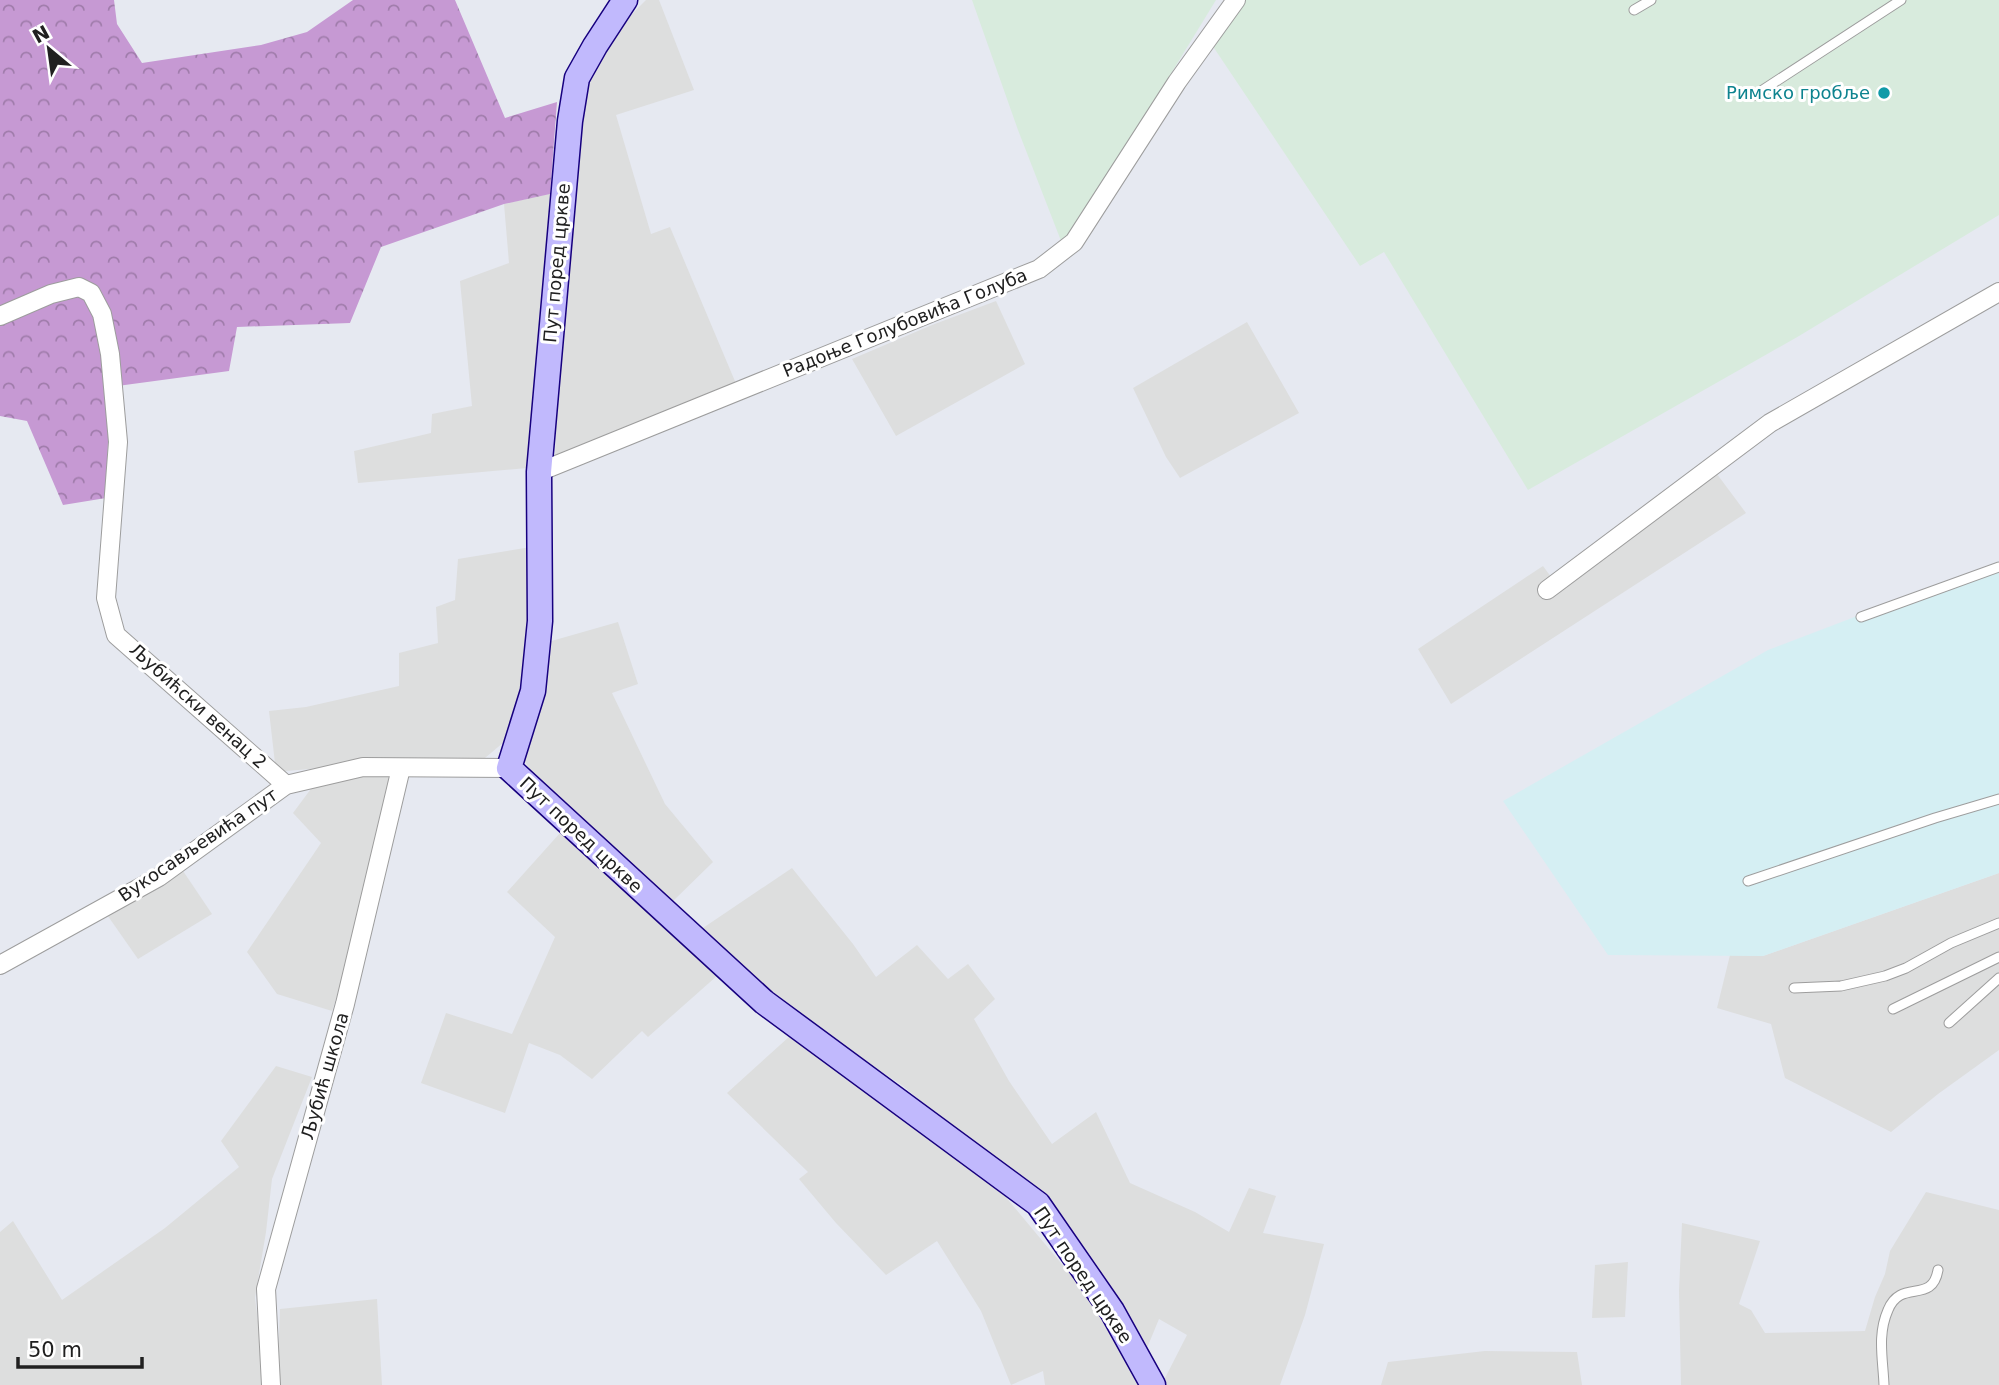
<svg xmlns="http://www.w3.org/2000/svg" width="1999" height="1385" viewBox="0 0 1999 1385" font-family="'DejaVu Sans',sans-serif">
  <style>
    .residential { fill: #dddede }
    .commercial { fill: #d5eff3 }
    .industrial { fill: #d8ebdd }
    .forest { fill: url(#forest-crowns) }
    .lines { fill: none; stroke-linecap: round; stroke-linejoin: round }
    .lane-casing { stroke: #9d9d9d; stroke-width: 11 }
    .street-casing { stroke: #9d9d9d; stroke-width: 20 }
    .secondary-casing { stroke: #17007f; stroke-width: 27 }
    .lane { stroke: #fff; stroke-width: 9 }
    .street { stroke: #fff; stroke-width: 18 }
    .secondary { stroke: #c1b9fd; stroke-width: 24 }
    .culture-dot { fill: #0f9aa8; stroke: #fff; stroke-width: 2.5 }
    .labels { text-anchor: middle; stroke-width: 6; stroke-linejoin: round; paint-order: stroke }
    .culture-label { font-size: 18px; fill: #0d838f; stroke: #fff; text-anchor: end }
    .street-label { font-size: 18px; fill: #202020; stroke: #fff }
  </style>
  <defs>
    <pattern id="forest-crowns" width="20" height="18" patternUnits="userSpaceOnUse" patternTransform="scale(1.75)"><rect width="20" height="18" fill="#c699d3"/><path d="M2 6a3 3 0 1 1 6 0M12 15a3 3 0 1 1 6 0" fill="none" stroke="#a07cab"/></pattern>
  </defs>
  <rect width="100%" height="100%" fill="#e6e9f1"/>
  <g class="residential">
    <polygon points="646,0 659,0 694,90 616,115 651,234 670,227 737,386 555,458 558,360 584,87 611,35"/>
    <polygon points="553,193 538,467 358,483 354,451 431,433 432,414 472,406 460,281 509,263 504,204"/>
    <polygon points="996,301 1025,364 896,436 852,359 932,325"/>
    <polygon points="1247,322 1299,413 1180,478 1166,457 1133,388"/>
    <polygon points="1717,474 1746,513 1451,704 1418,649 1543,566 1560,589"/>
    <polygon points="537,546 517,731 479,763 354,765 276,772 269,711 306,707 399,686 399,653 438,643 436,607 455,600 458,559"/>
    <polygon points="618,622 638,684 612,693 665,804 713,862 671,903 544,792 524,760 548,642"/>
    <polygon points="389,775 381,841 355,944 332,1011 277,994 247,952 321,843 293,813 319,778"/>
    <polygon points="560,833 718,975 648,1037 642,1031 592,1079 560,1055 529,1043 505,1113 421,1083 446,1013 512,1034 555,937 507,892"/>
    <polygon points="179,865 212,914 138,959 103,909"/>
    <polygon points="792,868 853,944 876,977 917,945 948,979 968,964 995,999 974,1019 1009,1081 1052,1144 1096,1112 1130,1183 1195,1212 1229,1232 1249,1188 1276,1196 1263,1233 1324,1244 1305,1315 1280,1385 1167,1385 1164,1380 1187,1335 1159,1319 1147,1348 1130,1322 949,1125 903,1086 856,1055 813,1031 700,930"/>
    <polygon points="1999,873 1999,1050 1938,1094 1891,1132 1785,1078 1771,1024 1717,1008 1730,955 1763,956"/>
    <polygon points="790,1036 948,1145 1004,1195 1111,1323 1142,1385 1045,1385 1043,1371 1011,1385 981,1311 937,1241 886,1275 836,1223 799,1179 808,1172 727,1093"/>
    <polygon points="276,1066 312,1077 272,1179 266,1232 255,1298 266,1385 0,1385 0,1232 13,1221 62,1300 165,1228 239,1167 221,1141"/>
    <polygon points="1926,1192 1999,1210 1999,1385 1681,1385 1679,1291 1682,1223 1760,1241 1739,1304 1751,1310 1765,1333 1865,1331 1875,1297 1885,1274 1890,1251"/>
    <polygon points="1628,1262 1625,1317 1592,1318 1595,1265"/>
    <polygon points="377,1299 382,1385 277,1385 280,1309"/>
    <polygon points="1485,1351 1577,1352 1582,1385 1381,1385 1388,1362"/>
  </g>
  <polygon class="commercial" points="1999,564 1999,873 1763,956 1608,955 1503,801 1768,650 1962,576"/>
  <g class="industrial">
    <polygon points="972,0 1216,0 1090,206 1063,246 1018,130"/>
    <polygon points="1238,0 1999,0 1999,215 1799,336 1528,490 1384,252 1360,266 1210,42"/>
  </g>
  <polygon class="forest" points="0,0 114,0 117,24 142,63 261,45 307,32 353,0 455,0 505,118 557,102 550,194 504,204 381,247 350,323 237,327 229,371 110,387 106,498 63,505 27,421 0,416"/>
  <g class="lines">
    <defs>
      <g id="lane">
        <polyline points="1634,10 1651,0"/>
        <polyline points="1755,95 1901,0"/>
        <polyline points="1861,617 1999,567"/>
        <polyline points="1748,881 1935,818 1999,799"/>
        <polyline points="1794,988 1841,986 1885,976 1906,968 1951,943 1999,923"/>
        <polyline points="1893,1009 1999,957"/>
        <polyline points="1949,1023 1999,978"/>
        <path d="M1884,1385C1883,1359 1877,1335 1888,1310C1901,1278 1932,1305 1938,1270"/>
      </g>
      <g id="street">
        <polyline points="0,316 51,294 79,287 91,293 102,314 110,354 118,442 106,598 116,635 286,785"/>
        <polyline points="539,472 1039,269 1074,242 1177,82 1236,0"/>
        <polyline points="1547,590 1770,423 1999,292"/>
        <polyline points="0,965 159,877 286,785 363,767 509,768"/>
        <polyline points="271,1385 266,1289 345,1004 401,768"/>
      </g>
      <polyline id="secondary" points="625,0 595,46 577,78 570,121 539,472 540,621 533,691 509,768 764,1002 1038,1204 1112,1311 1153,1385"/>
    </defs>
    <use href="#lane" class="lane-casing"/>
    <use href="#street" class="street-casing"/>
    <use href="#secondary" class="secondary-casing"/>
    <use href="#lane" class="lane"/>
    <use href="#street" class="street"/>
    <use href="#secondary" class="secondary"/>
  </g>
  <circle class="culture-dot" cx="1884" cy="93" r="7"/>
  <g class="labels">
    <g class="culture-label">
      <text x="1870" y="99">Римско гробље</text>
    </g>
    <g class="street-label">
      <text transform="translate(557 263) rotate(-85)" y="6">Пут поред цркве</text>
      <text transform="translate(905 323) rotate(-22)" y="6">Радоње Голубовића Голуба</text>
      <text transform="translate(198 706) rotate(42)" y="6">Љубићски венац 2</text>
      <text transform="translate(581 835) rotate(43)" y="6">Пут поред цркве</text>
      <text transform="translate(198 845) rotate(-34)" y="6">Вукосављевића пут</text>
      <text transform="translate(325 1076) rotate(-74)" y="6">Љубић школа</text>
      <text transform="translate(1083 1275) rotate(56)" y="6">Пут поред цркве</text>
    </g>
  </g>
  <g transform="translate(49 49) rotate(331)" stroke="#ffffff" stroke-width="5" paint-order="stroke">
  <path d="M0-5L12 26L0 18L-12 26Z" fill="#202020"/>
  <text y="-10" font-size="19" font-weight="bold" text-anchor="middle" fill="#202020">N</text>
  </g>
  <path d="M18 1357v10h124v-10" fill="none" stroke="#202020" stroke-width="3.5"/>
  <text x="28" y="1357" font-size="21" fill="#202020" stroke="#ffffff" stroke-width="5" paint-order="stroke">50 m</text>
</svg>
